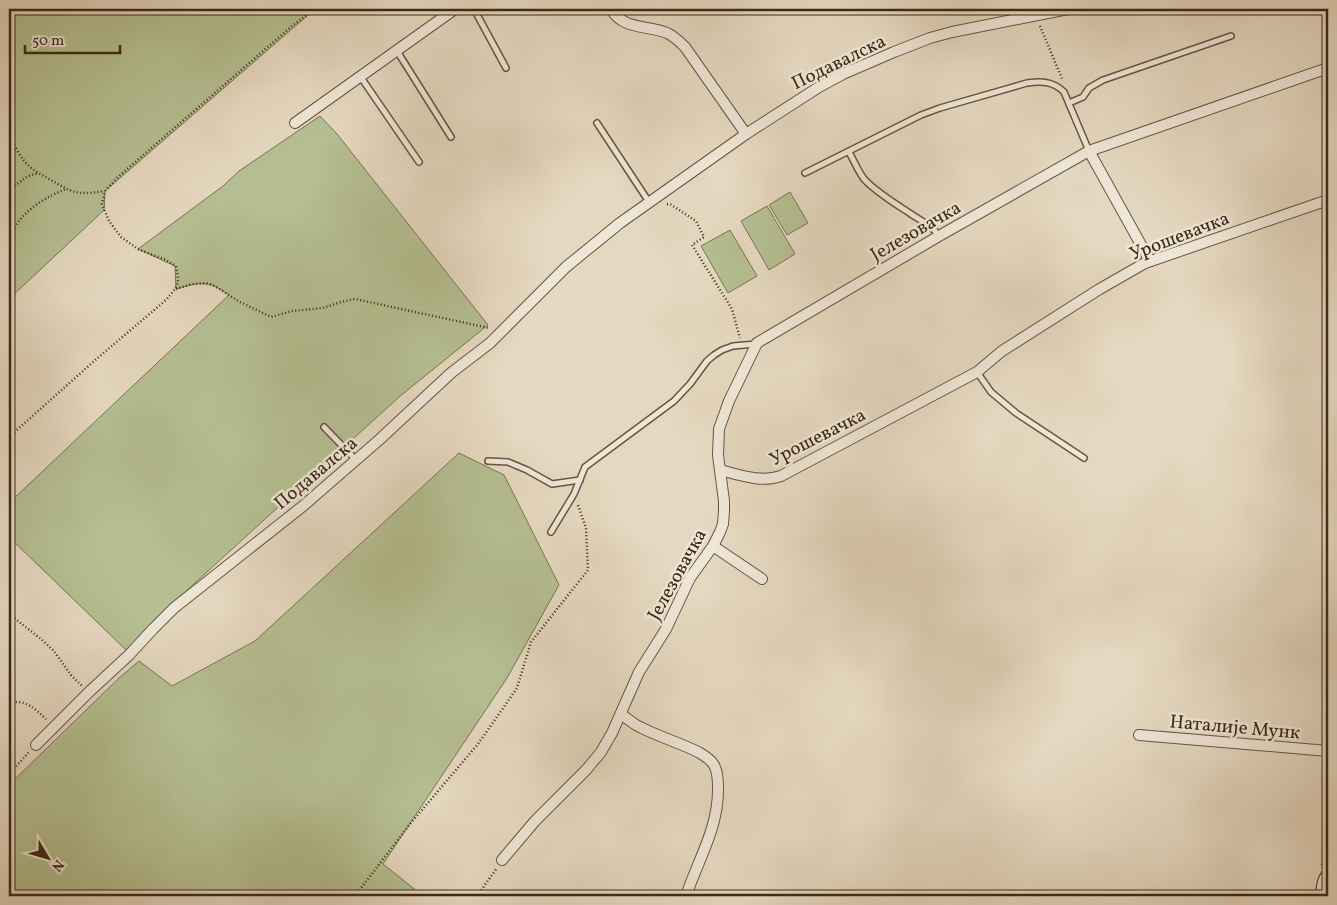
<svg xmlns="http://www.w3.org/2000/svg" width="1337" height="905" viewBox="0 0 1337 905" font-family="Vollkorn,serif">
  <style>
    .green { fill: #b5bf92; stroke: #797454 }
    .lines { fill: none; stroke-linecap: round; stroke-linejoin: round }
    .lane-casing { stroke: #675540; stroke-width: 8 }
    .street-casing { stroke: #675540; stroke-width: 12 }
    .secondary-casing { stroke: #3d2915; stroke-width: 16 }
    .path { stroke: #3d2915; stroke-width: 2.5; stroke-dasharray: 1 2.5; stroke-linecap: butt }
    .lane { stroke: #eee6d6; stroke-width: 5 }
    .street { stroke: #eee6d6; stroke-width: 10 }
    .secondary { stroke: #eee6d6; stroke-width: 14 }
    .labels { text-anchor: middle; stroke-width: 5; stroke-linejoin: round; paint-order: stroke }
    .street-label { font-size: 19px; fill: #3d2915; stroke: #eee6d6 }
  </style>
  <rect width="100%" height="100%" fill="#e5d8c0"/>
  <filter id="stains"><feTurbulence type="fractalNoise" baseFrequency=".004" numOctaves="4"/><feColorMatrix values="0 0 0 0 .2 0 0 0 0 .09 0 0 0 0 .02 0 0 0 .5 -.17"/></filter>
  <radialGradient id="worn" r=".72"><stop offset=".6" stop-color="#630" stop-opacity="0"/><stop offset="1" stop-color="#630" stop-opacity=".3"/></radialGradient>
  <g class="green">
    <polygon points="9,9 315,9 105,191 104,210 9,299"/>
    <path d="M320,116L337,134L488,325L399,397L162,613L126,650L9,537V503L229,295C209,280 199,282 176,289L175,266L138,249L223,186L239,171Z"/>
    <polygon points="790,192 808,223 787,235 769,205"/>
    <polygon points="767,206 795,254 769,270 741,221"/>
    <polygon points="730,230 757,276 728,293 701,246"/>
    <polygon points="459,453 504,475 559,585 507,678 383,864 423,896 9,896 9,785 119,678 139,661 172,686 255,641"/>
  </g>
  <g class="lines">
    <defs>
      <g id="lane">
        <polyline points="474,9 506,68"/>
        <polyline points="1326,9 1328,16"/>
        <polyline points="397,51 451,137"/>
        <polyline points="360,76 419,162"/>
        <polyline points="1069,103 1083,97 1089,88 1103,80 1231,36"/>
        <polyline points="597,123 649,202"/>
        <path d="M849,152C854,161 858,171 864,179C873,189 897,205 908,212C919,220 931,224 939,236"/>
        <path d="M805,173L921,115L940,108L1027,83C1041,81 1053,81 1064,92L1089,151"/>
        <polyline points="977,372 991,392 1016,413 1084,458"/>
        <polyline points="324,427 356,460"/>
        <polyline points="488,461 508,462 527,470 552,484 580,480"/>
        <polyline points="551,532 574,494 585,467 674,401 690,384 707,361 714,355 722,350 733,346 756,344"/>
      </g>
      <g id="street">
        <path d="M611,9C623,30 647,25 667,33C674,36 680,42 685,47L746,134"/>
        <polyline points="295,123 455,9"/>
        <polyline points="1089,151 1150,261"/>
        <path d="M720,470C740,475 761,483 781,476L977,372L1002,351L1098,290L1145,263L1328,200"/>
        <polyline points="713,546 762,579"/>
        <path d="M621,714C628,719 633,724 640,727C659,737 681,743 700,753C705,756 711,760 714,765C718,772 718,780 718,787C719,827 698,860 686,896"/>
        <polyline points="1139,735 1328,751"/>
        <polyline points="36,745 89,692 129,655 153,629 174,608 303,506 379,440 451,373 490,343 566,267 620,223 746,134 819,87 843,74 894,52 930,38 952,32 1068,9"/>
        <polyline points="502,860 535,821 586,770 601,752 612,733 639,672 666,629 690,578 713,546 720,532 723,524 724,511 724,501 718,455 719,429 729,401 757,343 939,236 1089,151 1328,68"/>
      </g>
      <path id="secondary" d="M1324,896C1323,889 1324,882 1328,876"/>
    </defs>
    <use href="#lane" class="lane-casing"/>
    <use href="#street" class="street-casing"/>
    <use href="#secondary" class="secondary-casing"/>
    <g class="path">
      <polyline points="1040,26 1063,81"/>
      <path d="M9,136C15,146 20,158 29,166C34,171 42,175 49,179C72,192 76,196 104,191"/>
      <polyline points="9,190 28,176 39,173"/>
      <polyline points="667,204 670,204 696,221 704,237 692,245 732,309 740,338"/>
      <path d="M9,255C11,246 11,235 15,227C25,209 48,196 66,189"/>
      <polyline points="176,289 192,284 206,283 213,285 240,302 271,317 292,311 323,308 341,302 355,299 489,328"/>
      <path d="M9,437L93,362L166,300C178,286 180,284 176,266L166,260L138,249L121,237L109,221L102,204L105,191L118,177L292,26L315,9"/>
      <polyline points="9,614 41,639 54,651 71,675 82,686"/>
      <path d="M9,704C24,697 36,710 46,719"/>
      <polyline points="9,774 29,752"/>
      <polyline points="1322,865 1323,853 1328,850"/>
      <polyline points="355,896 410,824 478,744 517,688 531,642 588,570 586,528 578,505"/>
      <polyline points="477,896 497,868"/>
    </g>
    <use href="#lane" class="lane"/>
    <use href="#street" class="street"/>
    <use href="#secondary" class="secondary"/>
  </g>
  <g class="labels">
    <g class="street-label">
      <text transform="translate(838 61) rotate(-26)" y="7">Подавалска</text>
      <text transform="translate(915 230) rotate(-30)" y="7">Јелезовачка</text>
      <text transform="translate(1179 235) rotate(-21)" y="7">Урошевачка</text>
      <text transform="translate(817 436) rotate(-27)" y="7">Урошевачка</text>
      <text transform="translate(315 472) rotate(-40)" y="7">Подавалска</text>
      <text transform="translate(676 574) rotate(-61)" y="7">Јелезовачка</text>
      <text transform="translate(1235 726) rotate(5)" y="7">Наталије Мунк</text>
    </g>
  </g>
  <rect width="1337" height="905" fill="none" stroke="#e5d8c0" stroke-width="30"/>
  <rect x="10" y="10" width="1317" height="885" fill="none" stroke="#3d2915" stroke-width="2.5"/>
  <rect x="15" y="15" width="1307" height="875" fill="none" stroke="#3d2915"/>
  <g transform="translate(48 858) rotate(128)" stroke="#eee6d6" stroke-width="4" paint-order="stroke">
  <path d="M0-4L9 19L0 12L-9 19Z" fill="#3d2915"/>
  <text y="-8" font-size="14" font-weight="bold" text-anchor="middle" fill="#3d2915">N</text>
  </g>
  <path d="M25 45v8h95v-8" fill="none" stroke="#3d2915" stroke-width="2.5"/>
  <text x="32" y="45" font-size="15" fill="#3d2915" stroke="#eee6d6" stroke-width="4" paint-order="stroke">50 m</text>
  <rect width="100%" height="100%" filter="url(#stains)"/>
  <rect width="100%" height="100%" fill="url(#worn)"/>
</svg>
